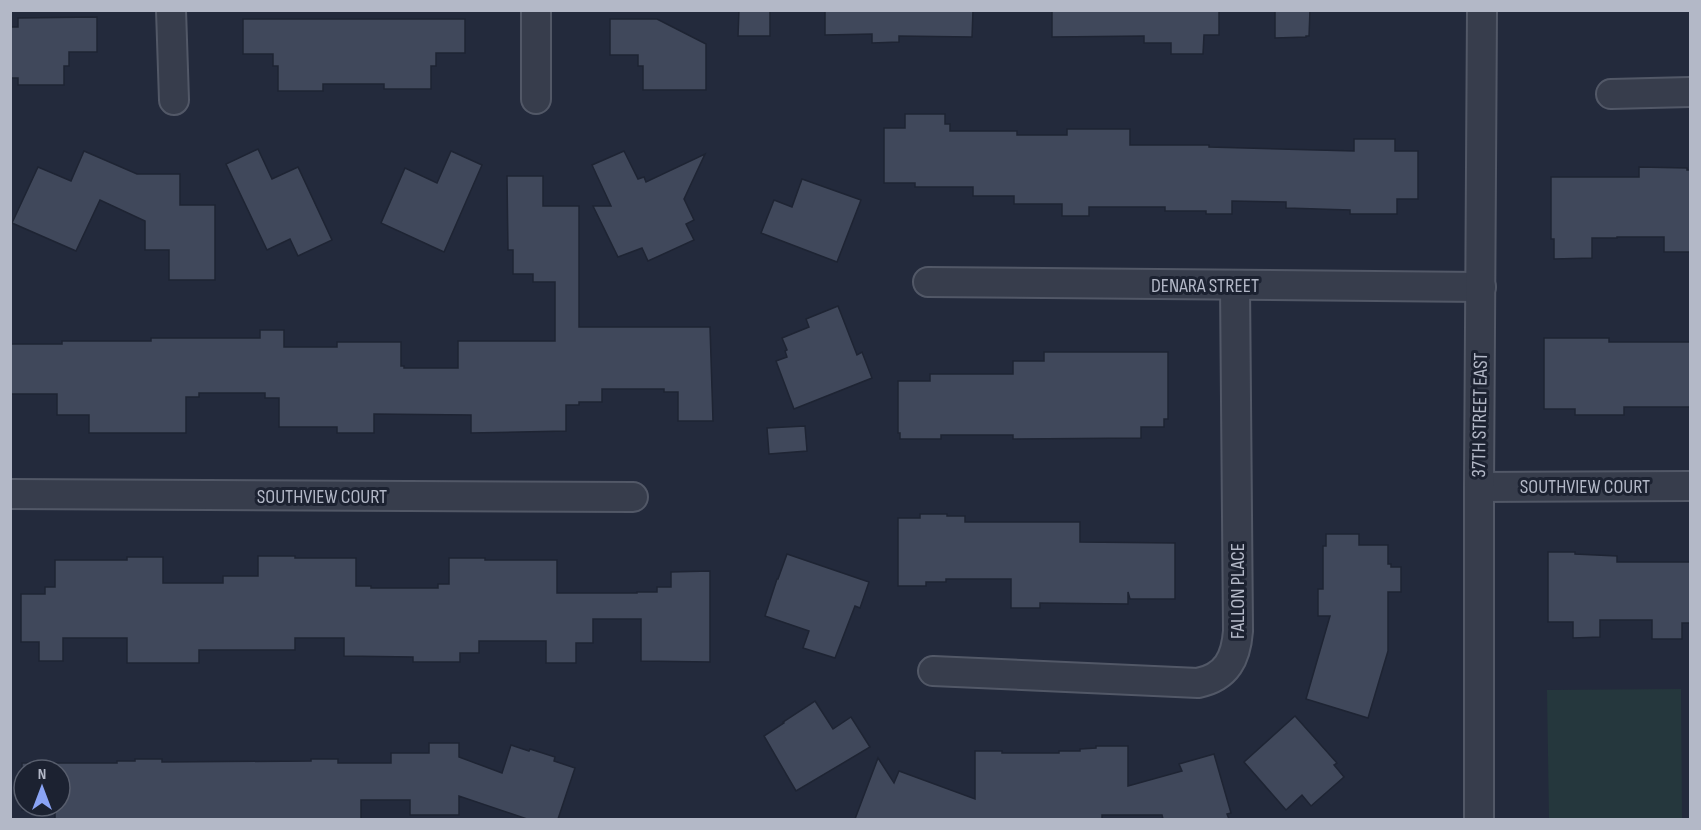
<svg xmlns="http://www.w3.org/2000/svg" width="1701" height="830" viewBox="0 0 1701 830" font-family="'Sofia Sans Condensed',sans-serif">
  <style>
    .green { fill: #25373d }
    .building { fill: #40485b; stroke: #1e2433; stroke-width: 1.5; fill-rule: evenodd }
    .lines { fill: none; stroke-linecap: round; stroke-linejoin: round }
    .minor-casing { stroke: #525867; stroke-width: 32 }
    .minor { stroke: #373d4c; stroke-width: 28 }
    .labels { text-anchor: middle; stroke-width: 6; stroke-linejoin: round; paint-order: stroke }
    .street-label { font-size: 20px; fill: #b3b8c7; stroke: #1c2231 }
  </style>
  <rect width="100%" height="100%" fill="#232a3c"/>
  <polygon class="green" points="1681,689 1682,819 1549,819 1547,690"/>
  <g class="building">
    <polygon points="739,10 770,10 770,36 738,36"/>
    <polygon points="825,10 973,10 972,37 899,36 899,42 872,43 872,34 825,35"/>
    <polygon points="1052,10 1219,10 1219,35 1204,35 1203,54 1171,54 1171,43 1144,43 1144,36 1052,37"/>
    <polygon points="1275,10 1310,10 1309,36 1306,36 1306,37 1275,38"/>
    <polygon points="97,17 97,52 69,52 69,66 64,66 64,85 18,85 18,78 10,78 10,27 18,27 18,18"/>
    <polygon points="243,19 465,19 465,53 436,53 436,66 431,66 431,89 384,89 384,84 323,84 323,91 278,91 278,66 273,66 273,54 243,54"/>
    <polygon points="610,19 657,19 706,44 706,90 643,90 643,66 638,66 638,55 610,55"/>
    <polygon points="905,114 945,114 945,124 950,124 950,131 1017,131 1017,135 1067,135 1067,129 1130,129 1130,145 1209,145 1209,147 1354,151 1354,139 1395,139 1395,151 1418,151 1418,199 1397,199 1397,214 1350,214 1350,210 1286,208 1286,202 1232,201 1232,214 1206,214 1206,211 1165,211 1165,207 1089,207 1089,216 1062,216 1062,204 1014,204 1014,196 973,196 973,187 915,187 915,183 884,183 884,128 905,128"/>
    <polygon points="258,149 272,179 298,167 332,240 298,256 290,239 267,250 226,164"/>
    <polygon points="84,151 137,174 180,174 180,205 215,205 215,280 169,280 169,250 145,250 145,221 100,200 76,251 12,223 38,167 71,181"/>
    <polygon points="451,151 482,165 444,252 381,223 405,168 437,183"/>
    <polygon points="624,151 638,179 644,177 646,182 705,154 684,199 694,220 686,224 694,240 648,261 642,248 618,257 593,206 611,206 592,165"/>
    <polygon points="1639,167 1687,168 1687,170 1690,170 1690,252 1664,252 1664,237 1617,237 1617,238 1592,238 1592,258 1554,259 1554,239 1551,239 1551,177 1639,177"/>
    <polygon points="507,176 543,176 543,206 579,206 579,327 710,327 713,421 678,421 678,392 664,392 664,389 602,389 602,402 579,402 579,405 566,405 566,431 471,433 471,415 374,414 374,433 337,433 337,427 279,427 279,398 265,398 265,393 199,393 199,397 186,397 186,433 89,433 89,415 57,415 57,394 10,394 10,344 62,344 62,341 151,341 151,338 260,338 260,330 284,330 284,347 337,347 337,342 401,342 401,366 404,366 404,368 458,368 458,341 555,341 555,282 533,282 533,274 513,274 513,250 508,250"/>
    <polygon points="802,179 861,200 837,262 761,233 774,200 792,207"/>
    <polygon points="838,306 857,355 862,352 872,378 794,409 776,361 787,357 785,351 787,350 782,338 809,327 806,319"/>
    <polygon points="1544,338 1609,338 1609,342 1690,342 1690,407 1624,407 1624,415 1575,415 1575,409 1544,409"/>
    <polygon points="1044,352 1168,352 1168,419 1164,419 1164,427 1141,427 1141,438 1013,439 1013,435 941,435 941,439 900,439 900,433 898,433 898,381 930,381 930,374 1013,374 1013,361 1044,361"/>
    <polygon points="805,426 807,451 769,454 767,428"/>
    <polygon points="920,514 947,514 947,516 965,516 965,522 1080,522 1080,542 1175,543 1175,599 1130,599 1128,592 1128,604 1040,603 1040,608 1011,608 1011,579 946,579 946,582 926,582 926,586 898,586 898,518 920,518"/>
    <polygon points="1326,534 1359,534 1359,545 1388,545 1388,564 1391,564 1391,567 1401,567 1401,592 1388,592 1388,651 1368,718 1306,699 1330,616 1318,616 1318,589 1323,589 1323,546 1326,546"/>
    <polygon points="1548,552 1575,552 1575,554 1617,556 1617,562 1690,562 1690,623 1682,623 1682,639 1652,639 1652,620 1600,620 1600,637 1573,638 1573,622 1548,622"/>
    <polygon points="787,554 869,582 860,608 855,606 835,658 803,648 809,631 765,616 777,579 778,579"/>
    <polygon points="258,556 295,556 295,558 356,558 356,586 371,586 371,588 438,588 438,584 449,584 449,558 485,558 485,560 557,560 557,593 637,593 637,592 657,592 657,587 671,587 671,572 710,571 710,662 641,661 641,619 593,619 593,643 576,643 576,663 546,663 546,641 479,641 479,653 460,653 460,662 413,662 413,657 344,656 344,638 295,638 295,650 199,650 199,663 127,663 127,638 63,638 63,661 39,661 39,642 21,642 21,594 45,594 45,587 55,587 55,560 127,560 127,557 163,557 163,583 223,583 223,576 258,576"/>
    <polygon points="815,701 833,729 851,717 870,747 796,791 764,736 784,723 783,722"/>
    <polygon points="1295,716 1337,763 1334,765 1344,777 1311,806 1302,795 1286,810 1244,762"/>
    <path d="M429,743H459V757L502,773L511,745L529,751L530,749L555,757L554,761L575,768L558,819H527L459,796V815H410V800H361V819H55V810H22V763H117V761H135V759H162V762L311,761V759H338V763H391V753H429ZM24,770H60V806H24Z"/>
    <polygon points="1096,746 1128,746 1128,786 1182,771 1179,764 1214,754 1231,813 1227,814 1229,819 1163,819 1162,815 1102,815 1102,819 855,819 878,758 894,783 899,771 975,799 975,751 1002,751 1002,753 1059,753 1059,751 1080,751 1080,749 1096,748"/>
  </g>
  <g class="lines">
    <defs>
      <g id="minor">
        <polyline points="171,10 174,100"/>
        <polyline points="536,10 536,99"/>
        <polyline points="1611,94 1690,92"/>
        <polyline points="928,282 1481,287"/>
        <polyline points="1479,487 1690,486"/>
        <polyline points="10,494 633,497"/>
        <path d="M933,671L1198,683C1227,677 1236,658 1238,631L1235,285"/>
        <polyline points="1479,820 1479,487 1482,10"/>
      </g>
    </defs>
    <use href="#minor" class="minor-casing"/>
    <use href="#minor" class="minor"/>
  </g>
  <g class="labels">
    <g class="street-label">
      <text x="1205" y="292">DENARA STREET</text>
      <text transform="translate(1479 415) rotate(-89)" y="7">37TH STREET EAST</text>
      <text x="1585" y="493">SOUTHVIEW COURT</text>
      <text x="322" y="503">SOUTHVIEW COURT</text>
      <text transform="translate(1237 591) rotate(-90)" y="7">FALLON PLACE</text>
    </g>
  </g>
  <rect width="1701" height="830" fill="none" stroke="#b3b8c7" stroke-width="24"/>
  <g transform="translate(42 788)"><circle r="28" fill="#1c2231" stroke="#585e6d" stroke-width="1.5"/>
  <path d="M0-4.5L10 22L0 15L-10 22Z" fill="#8aa4f5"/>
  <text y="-9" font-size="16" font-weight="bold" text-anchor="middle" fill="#b3b8c7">N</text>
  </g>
</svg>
